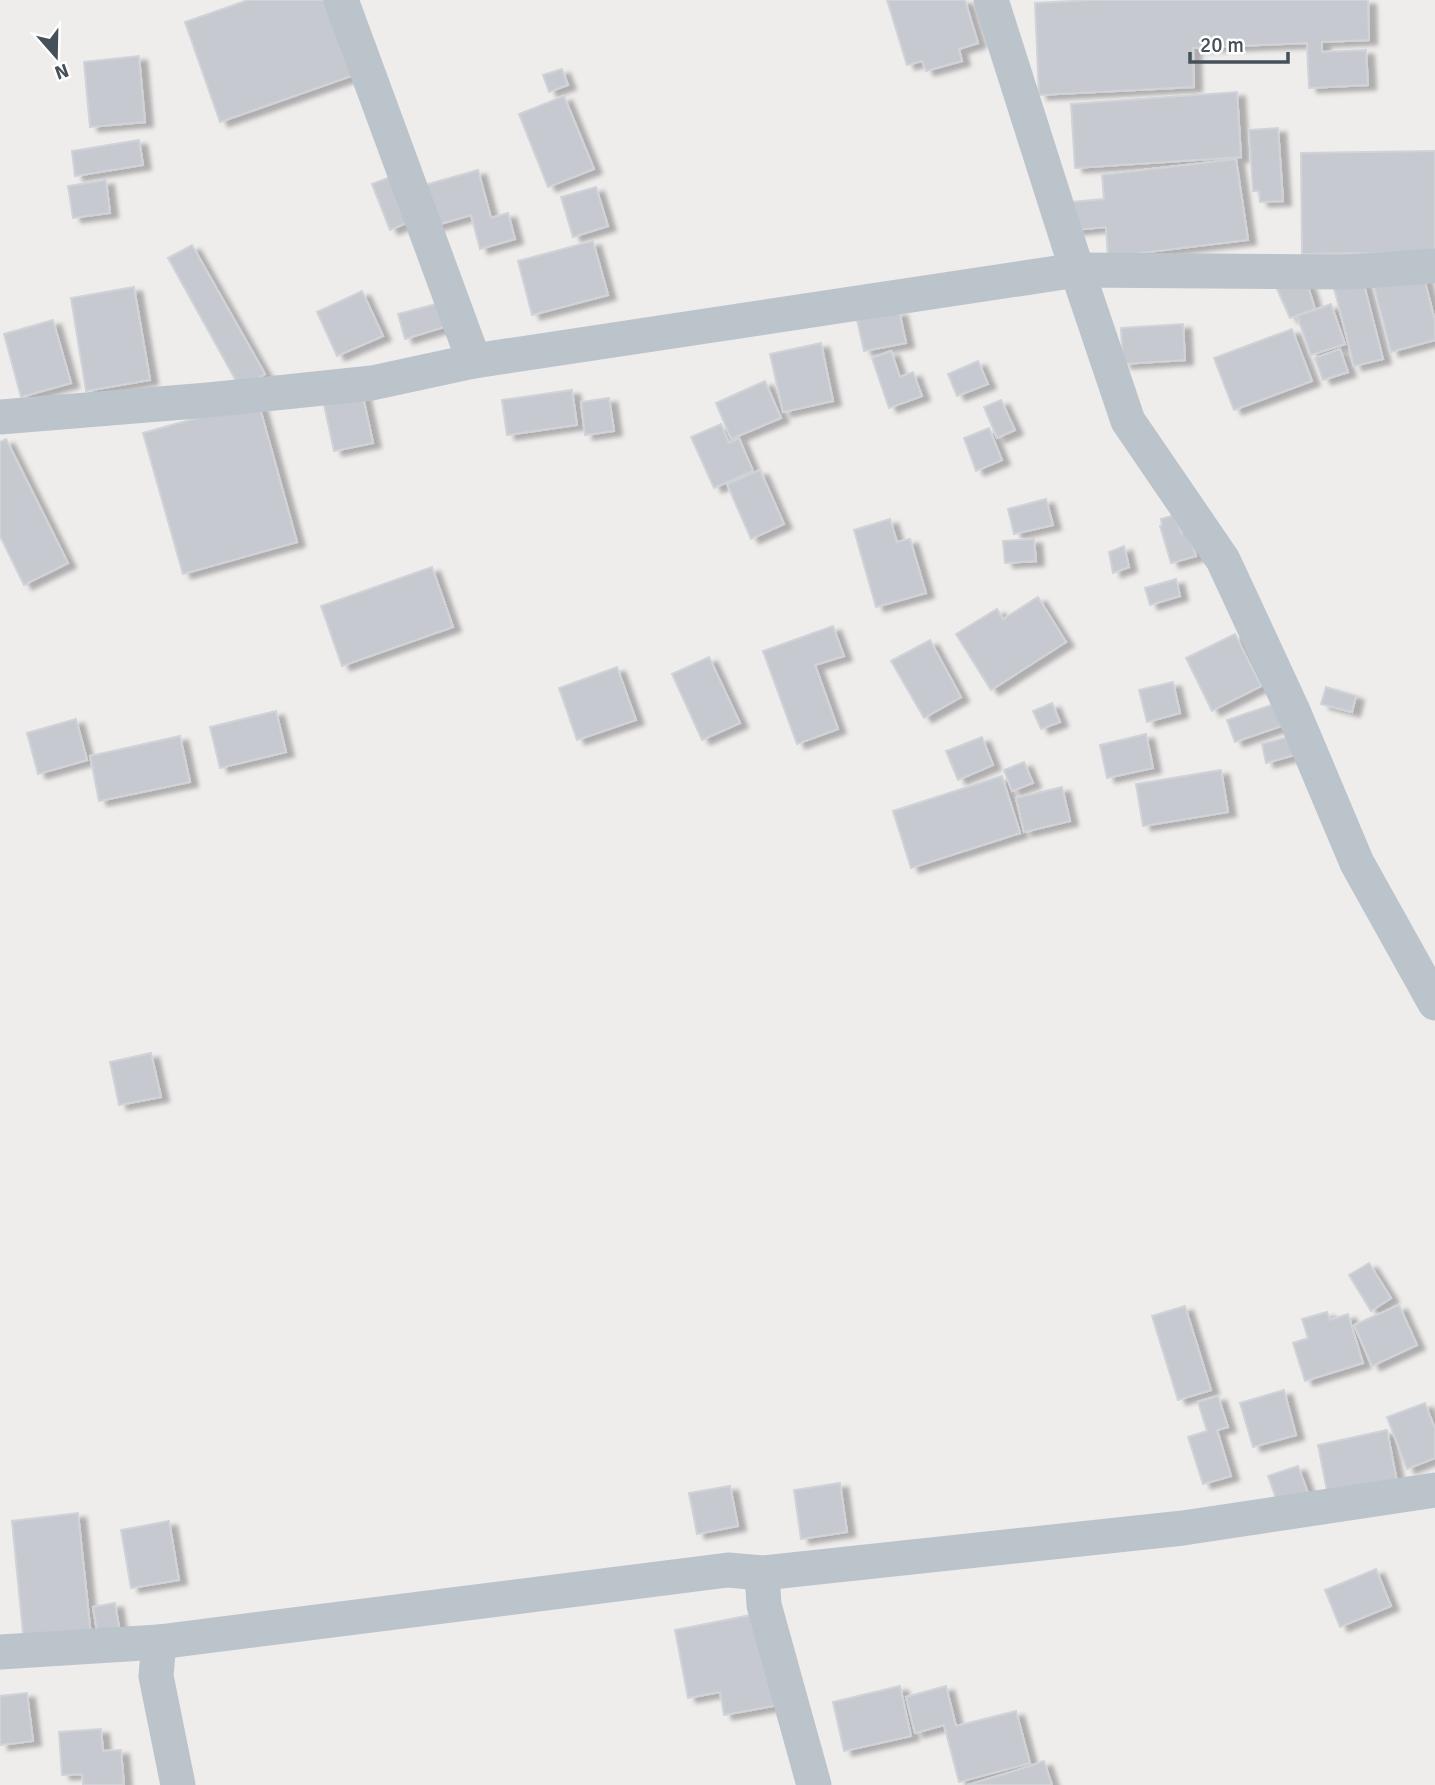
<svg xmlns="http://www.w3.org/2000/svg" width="1435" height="1785" viewBox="0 0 1435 1785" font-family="Signika,sans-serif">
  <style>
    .building { fill: #c6c9cf; stroke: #d0d3d8; stroke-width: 2; filter: url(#shadow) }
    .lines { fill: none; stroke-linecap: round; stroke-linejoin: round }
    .minor { stroke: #bbc4cb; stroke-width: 35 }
  </style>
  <defs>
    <filter id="shadow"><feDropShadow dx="8" dy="4.5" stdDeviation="2" flood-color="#0004"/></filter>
  </defs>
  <rect width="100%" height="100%" fill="#efecec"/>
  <g class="building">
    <polygon points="248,0 334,0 360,73 220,122 185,22"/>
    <polygon points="887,0 965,0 978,43 959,49 962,61 926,71 922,61 907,65"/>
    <polygon points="1093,0 1368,0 1369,40 1322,42 1322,52 1366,50 1368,85 1309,88 1307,43 1193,48 1194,87 1039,95 1035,3"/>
    <polygon points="139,56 145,122 90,127 84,62"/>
    <polygon points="562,69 568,85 549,92 543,75"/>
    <polygon points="1237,92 1241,157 1075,168 1071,104"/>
    <polygon points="564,96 594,169 548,187 519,114"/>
    <polygon points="1278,128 1283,201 1260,202 1259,191 1253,191 1249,130"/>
    <polygon points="139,140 143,165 75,176 72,151"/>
    <polygon points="1435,151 1435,252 1302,254 1301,153"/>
    <polygon points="1236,159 1248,240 1108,257 1106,227 1074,230 1072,202 1104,199 1102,175"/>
    <polygon points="478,170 491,218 508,213 515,239 480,249 471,215 430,227 418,187"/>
    <polygon points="398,174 416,219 390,230 372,184"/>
    <polygon points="106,180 110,213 73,218 68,186"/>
    <polygon points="596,187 608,226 573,237 561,197"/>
    <polygon points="593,241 608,295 532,315 518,261"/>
    <polygon points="192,245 265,374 240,388 168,258"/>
    <polygon points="1423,274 1435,321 1435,340 1391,352 1374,287"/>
    <polygon points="1305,277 1315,309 1290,318 1273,280"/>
    <polygon points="1363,281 1383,359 1354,366 1334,288"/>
    <polygon points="134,287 150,380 86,391 71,298"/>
    <polygon points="362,291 383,336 337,356 317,312"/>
    <polygon points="440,303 447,326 405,339 398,314"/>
    <polygon points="1331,304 1345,344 1311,355 1297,316"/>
    <polygon points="899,311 906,343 864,351 857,320"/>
    <polygon points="53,320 71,383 21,397 4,334"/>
    <polygon points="1183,324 1185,360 1123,364 1121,328"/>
    <polygon points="1292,329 1312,381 1234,410 1214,358"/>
    <polygon points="821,343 833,401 783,412 770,354"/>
    <polygon points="1340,349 1348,372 1323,380 1315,358"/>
    <polygon points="891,351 900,377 913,372 922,396 889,408 872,358"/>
    <polygon points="978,361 988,384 957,396 948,374"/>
    <polygon points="765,381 781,418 731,439 716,403"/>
    <polygon points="572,390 577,425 507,435 502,400"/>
    <polygon points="362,392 373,443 334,451 323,400"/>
    <polygon points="609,398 614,431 585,435 581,402"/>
    <polygon points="1001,400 1015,430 997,438 984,407"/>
    <polygon points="258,401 297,542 183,574 143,433"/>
    <polygon points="721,424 729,443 739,438 753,471 714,488 691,437"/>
    <polygon points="989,428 1002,460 976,471 964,438"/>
    <polygon points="6,439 68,563 24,585 0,536 0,442"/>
    <polygon points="760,470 784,524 751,539 727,484"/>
    <polygon points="1046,499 1053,525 1014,534 1008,509"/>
    <polygon points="1175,515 1181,533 1188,530 1196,556 1171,563 1160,526 1162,525 1161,519"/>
    <polygon points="890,519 897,542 910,539 926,593 876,607 854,530"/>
    <polygon points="1034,539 1036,561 1005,563 1003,541"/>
    <polygon points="1124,546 1129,567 1113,573 1109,552"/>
    <polygon points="432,567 453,627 342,666 321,606"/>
    <polygon points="1176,579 1180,596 1150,605 1145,588"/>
    <polygon points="1038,597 1066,642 991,690 956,634 997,609 1003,619"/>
    <polygon points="833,626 844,656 815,665 838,729 797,744 763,651"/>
    <polygon points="1235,634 1261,686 1212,711 1186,658"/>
    <polygon points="930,640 961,697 924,718 891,661"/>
    <polygon points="709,657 740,723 702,740 672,674"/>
    <polygon points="617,667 636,720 577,740 559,688"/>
    <polygon points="1173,682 1180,713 1147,722 1139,690"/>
    <polygon points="1326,687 1356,696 1352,712 1321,704"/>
    <polygon points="1052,703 1060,722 1041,729 1033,711"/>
    <polygon points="1277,703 1284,725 1235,742 1227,720"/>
    <polygon points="276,711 286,752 220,768 210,727"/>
    <polygon points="76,719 87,760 38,774 27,733"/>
    <polygon points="1146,734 1153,768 1107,778 1100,745"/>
    <polygon points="180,736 190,782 99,801 90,756"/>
    <polygon points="1292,736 1298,754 1266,763 1262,744"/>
    <polygon points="982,737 993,765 958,780 946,751"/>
    <polygon points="1024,762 1033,783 1012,791 1004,770"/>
    <polygon points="1221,770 1228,812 1143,826 1136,784"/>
    <polygon points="1002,776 1020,833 911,868 893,811"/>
    <polygon points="1062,787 1070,821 1024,832 1016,798"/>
    <polygon points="151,1053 161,1097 119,1105 110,1062"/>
    <polygon points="1369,1263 1391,1298 1371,1311 1349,1275"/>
    <polygon points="1399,1305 1417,1345 1372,1366 1354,1325"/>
    <polygon points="1185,1306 1211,1390 1178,1400 1152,1316"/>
    <polygon points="1327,1312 1330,1320 1348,1314 1363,1363 1305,1381 1293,1343 1308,1338 1302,1319"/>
    <polygon points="1284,1390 1296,1435 1253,1447 1240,1403"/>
    <polygon points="1218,1396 1228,1427 1217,1430 1231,1476 1203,1484 1188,1437 1207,1431 1198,1402"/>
    <polygon points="1425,1403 1435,1429 1435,1458 1407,1469 1387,1417"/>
    <polygon points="1387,1430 1397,1482 1328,1496 1318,1445"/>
    <polygon points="1298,1466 1309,1496 1279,1507 1268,1476"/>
    <polygon points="840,1483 847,1532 801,1539 794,1490"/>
    <polygon points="730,1486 738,1526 697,1534 689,1493"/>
    <polygon points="78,1513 91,1636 24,1643 12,1521"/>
    <polygon points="169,1521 179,1580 131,1588 121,1530"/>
    <polygon points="1376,1569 1391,1606 1340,1627 1325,1590"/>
    <polygon points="115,1603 121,1639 99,1643 93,1607"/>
    <polygon points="761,1613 779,1705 724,1715 720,1692 688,1698 675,1630"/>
    <polygon points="900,1686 911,1736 844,1751 833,1702"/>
    <polygon points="946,1686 956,1726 1016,1711 1030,1763 959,1782 944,1725 915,1733 906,1697"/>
    <polygon points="27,1693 33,1741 0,1745 0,1696"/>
    <polygon points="101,1729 103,1751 121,1750 124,1785 83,1785 82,1774 62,1775 59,1732"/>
    <polygon points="1044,1761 1052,1785 968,1785 1030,1766"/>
  </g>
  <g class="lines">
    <g class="minor">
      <polyline points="341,0 474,361"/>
      <polyline points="991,0 1077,270 1128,421 1223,560 1293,711 1357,863 1435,1003"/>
      <polyline points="0,417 208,400 372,383 474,361 1077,270 1348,272 1435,266"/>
      <polyline points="762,1573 764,1605 814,1785"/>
      <polyline points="159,1642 156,1676 178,1785"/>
      <polyline points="0,1652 159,1642 728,1570 762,1573 1183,1528 1435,1490"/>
    </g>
  </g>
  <g transform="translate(56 56) rotate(160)" stroke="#ffffff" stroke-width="5" paint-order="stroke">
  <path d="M0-5L12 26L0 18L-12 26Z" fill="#455059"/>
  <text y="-10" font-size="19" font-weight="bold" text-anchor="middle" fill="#455059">N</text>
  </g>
  <path d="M1190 52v10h98v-10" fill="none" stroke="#455059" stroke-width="3.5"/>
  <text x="1200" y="52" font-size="21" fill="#455059" stroke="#ffffff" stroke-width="5" paint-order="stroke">20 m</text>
</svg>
